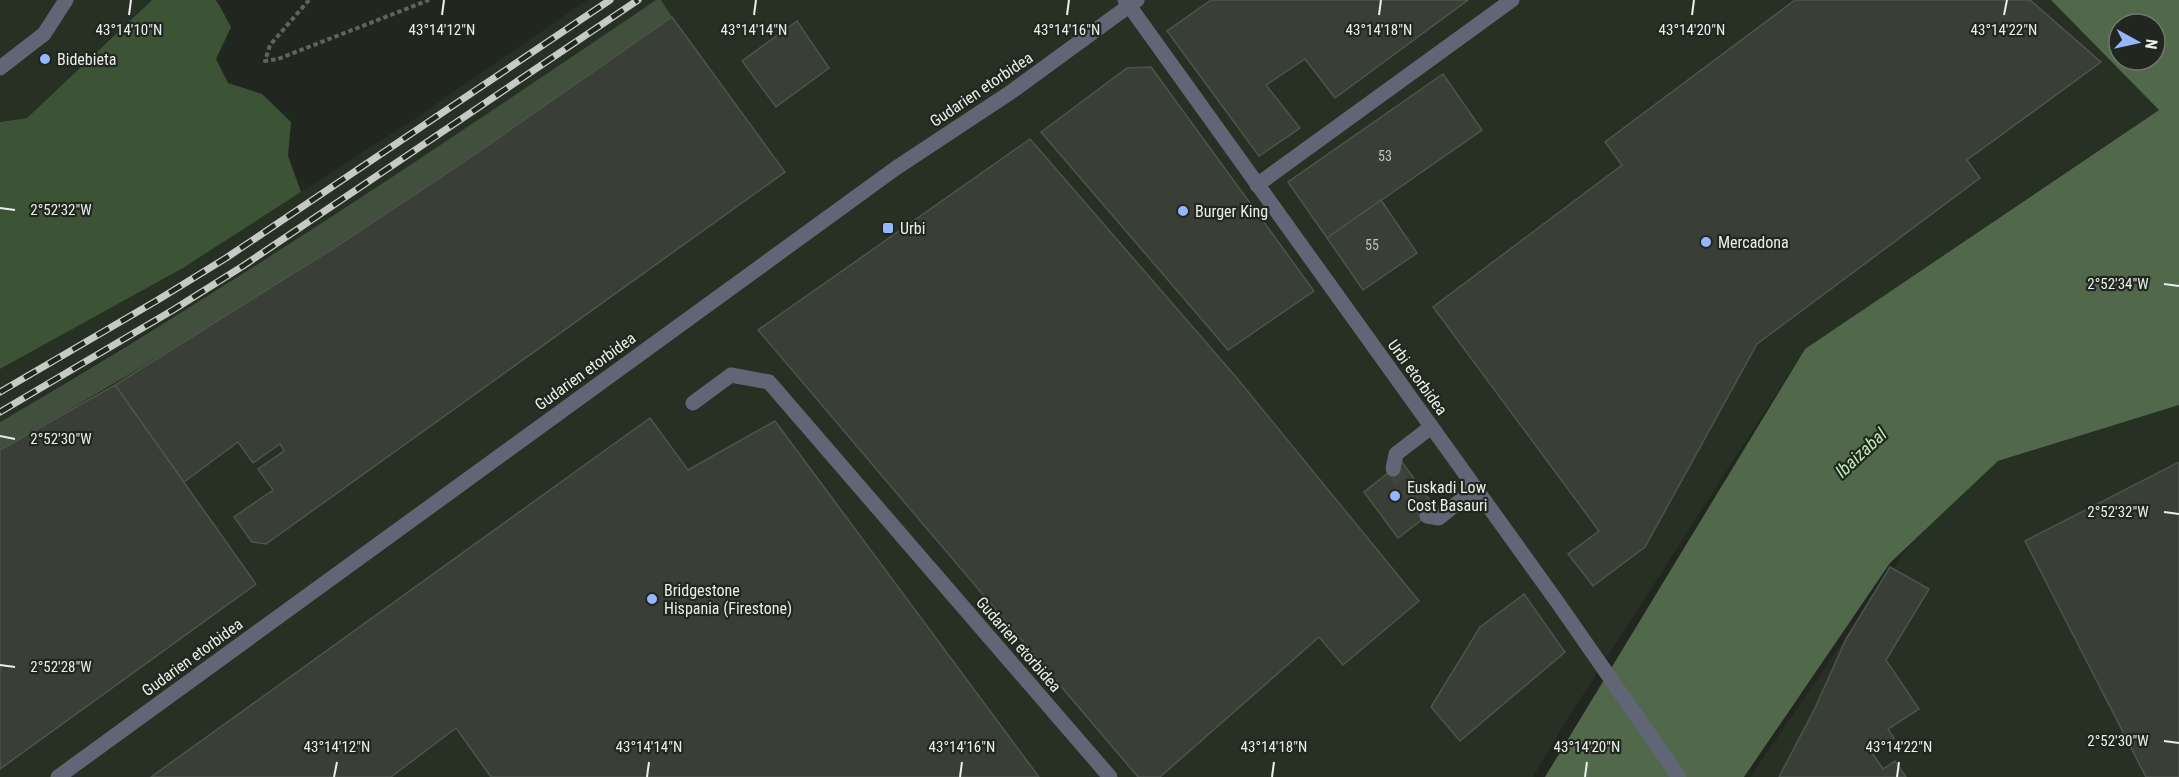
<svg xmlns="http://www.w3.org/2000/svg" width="2179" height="777" viewBox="0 0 2179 777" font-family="'Roboto Condensed',sans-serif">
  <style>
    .built { fill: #263023 }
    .green { fill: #414f3d }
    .forest { fill: #3d5336 }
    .water { fill: #51684b; fill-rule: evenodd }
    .building { fill: #393f37; stroke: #4d544b; stroke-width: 1.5 }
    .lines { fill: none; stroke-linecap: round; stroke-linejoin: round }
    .minor-tunnel { stroke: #3f453d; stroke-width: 15; stroke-dasharray: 15 8; stroke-linecap: butt }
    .path { stroke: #5f645d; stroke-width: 4; stroke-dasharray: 4.5 3; stroke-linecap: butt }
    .minor { stroke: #606675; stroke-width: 15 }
    .rail-casing { stroke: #c5cac4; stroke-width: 7 }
    .rail { stroke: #21271f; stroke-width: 4.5; stroke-dasharray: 14; stroke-linecap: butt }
    .ticks { fill: none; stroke: #eaefe9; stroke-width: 2 }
    .poi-dot { fill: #96b6fd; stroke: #21271f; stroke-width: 2 }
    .labels { text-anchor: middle; stroke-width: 4.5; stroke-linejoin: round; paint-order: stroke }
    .number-label { font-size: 14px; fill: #bec3bc }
    .poi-label { font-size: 16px; fill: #eaefe9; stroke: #21271f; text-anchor: start }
    .street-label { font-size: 16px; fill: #eaefe9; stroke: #21271f }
    .water-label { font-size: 18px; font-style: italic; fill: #bfe9b4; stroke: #21271f }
    .ticks-label { font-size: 15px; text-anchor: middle; fill: #eaefe9; stroke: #21271f; stroke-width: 4.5; stroke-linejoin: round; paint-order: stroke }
  </style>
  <rect width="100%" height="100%" fill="#21271f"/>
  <g class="built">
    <polygon points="0,0 152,0 27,118 0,122"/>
    <polygon points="587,0 656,0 436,149 261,264 0,422 0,369 183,268 413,120"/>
    <polygon points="661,0 2051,0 2160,109 1805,349 1568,718 1533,777 0,777 0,450 115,385 337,246 458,166 672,17"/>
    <polygon points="2179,405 2179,777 1750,777 1908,547 1998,461"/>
  </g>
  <path class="green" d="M656,0H661L672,17C600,67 529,119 455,167C307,267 155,362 0,450V422C225,291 440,146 656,0Z"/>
  <polygon class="forest" points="152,0 215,0 218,3 231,27 216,59 228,83 262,94 291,122 288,156 301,192 183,268 0,369 0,122 27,118"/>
  <path class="water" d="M2051,0H2179V405L1998,461L1890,563L1744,777H1545L1805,349L2159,110ZM2119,24H2155V60H2119Z"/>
  <g class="building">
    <polygon points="1211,0 1468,0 1335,98 1305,59 1266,85 1300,128 1259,156 1167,31"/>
    <polygon points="1795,0 2030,0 2101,62 1967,160 1980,178 1757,344 1645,547 1593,586 1568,554 1599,531 1433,307 1622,165 1605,142"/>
    <polygon points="672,17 785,172 266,544 252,542 234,517 273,490 258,469 284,451 280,444 253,463 238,442 184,482 115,385 337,246 458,166"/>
    <polygon points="797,21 829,68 776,107 742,61"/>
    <polygon points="1151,67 1314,291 1228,350 1041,132 1127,68"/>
    <polygon points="1443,74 1482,130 1327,238 1288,182"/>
    <polygon points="1030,139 1236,377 1419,601 1343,665 1319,637 1160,777 1138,777 758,330"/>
    <polygon points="1381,200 1417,253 1363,290 1327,238"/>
    <polygon points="115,385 256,584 0,769 0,450"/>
    <polygon points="650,418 688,470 775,421 1039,777 491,777 456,728 391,777 151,777"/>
    <polygon points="1402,462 1436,509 1398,538 1364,492"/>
    <polygon points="2179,462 2179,777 2146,777 2025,541"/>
    <polygon points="1890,567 1929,589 1886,660 1919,709 1888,729 1894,738 1872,753 1883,769 1895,761 1906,777 1779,777 1815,708 1846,639"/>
    <polygon points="1524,594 1565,652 1460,741 1431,707 1480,627"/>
  </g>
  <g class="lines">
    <polyline class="minor-tunnel" points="1393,469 1427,516"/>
    <polyline class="path" points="309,0 270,45 265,61 278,59 429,0"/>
    <g class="minor">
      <polyline points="1125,0 1558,603 1679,777"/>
      <polyline points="0,68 44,34 66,0"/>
      <polyline points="1257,185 1512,0"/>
      <polyline points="693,403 731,375 769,382 1110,777"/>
      <polyline points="1393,469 1396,454 1431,427"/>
      <polyline points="1427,516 1439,518 1476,488"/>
      <polyline points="58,777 896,168 1011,92 1137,0"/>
    </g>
    <defs>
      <g id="rail">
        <polyline points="0,392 156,301 226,258 610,0"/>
        <polyline points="0,412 173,310 243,266 638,0"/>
      </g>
    </defs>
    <use href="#rail" class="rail-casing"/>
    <use href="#rail" class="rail"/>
  </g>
  <path class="ticks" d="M129,15L131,0M442,15L444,0M754,15L756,0M1067,15L1069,0M1379,15L1381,0M1692,15L1694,0M2004,15L2007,0M0,208L15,210M2164,284L2179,286M0,436L15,439M2164,512L2179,514M0,665L15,667M2164,741L2179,743M334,777L337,762M647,777L649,762M960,777L962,762M1272,777L1274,762M1585,777L1587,762M1897,777L1899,762"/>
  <g class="poi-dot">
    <circle cx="45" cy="59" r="6"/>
    <circle cx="1183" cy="211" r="6"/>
    <rect x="882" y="222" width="12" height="12" rx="3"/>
    <circle cx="1706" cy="242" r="6"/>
    <circle cx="1395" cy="496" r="6"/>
    <circle cx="652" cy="599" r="6"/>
  </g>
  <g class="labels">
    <g class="number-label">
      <text x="1385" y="161">53</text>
      <text x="1372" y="250">55</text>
    </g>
    <g class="poi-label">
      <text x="57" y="65">Bidebieta</text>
      <text x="1195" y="217">Burger King</text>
      <text x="900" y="234">Urbi</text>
      <text x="1718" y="248">Mercadona</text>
      <text x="1407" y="493">Euskadi Low<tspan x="1407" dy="18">Cost Basauri</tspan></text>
      <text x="664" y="596">Bridgestone<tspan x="664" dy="18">Hispania (Firestone)</tspan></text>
    </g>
    <g class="street-label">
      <text transform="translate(981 89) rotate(-34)" y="6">Gudarien etorbidea</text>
      <text transform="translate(585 371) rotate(-36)" y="6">Gudarien etorbidea</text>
      <text transform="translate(1418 377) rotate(54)" y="6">Urbi etorbidea</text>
      <text transform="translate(1019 644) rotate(49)" y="6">Gudarien etorbidea</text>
      <text transform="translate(192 657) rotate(-36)" y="6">Gudarien etorbidea</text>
    </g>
    <g class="water-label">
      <text transform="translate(1861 453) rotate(-43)" y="6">Ibaizabal</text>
    </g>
  </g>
  <g class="ticks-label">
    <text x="129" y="35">43°14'10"N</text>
    <text x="442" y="35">43°14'12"N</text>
    <text x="754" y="35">43°14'14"N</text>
    <text x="1067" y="35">43°14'16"N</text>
    <text x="1379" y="35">43°14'18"N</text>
    <text x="1692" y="35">43°14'20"N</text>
    <text x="2004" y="35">43°14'22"N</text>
    <text x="61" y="215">2°52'32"W</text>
    <text x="2118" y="289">2°52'34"W</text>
    <text x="61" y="444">2°52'30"W</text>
    <text x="2118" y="517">2°52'32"W</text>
    <text x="61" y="672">2°52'28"W</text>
    <text x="2118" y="746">2°52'30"W</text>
    <text x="337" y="752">43°14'12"N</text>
    <text x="649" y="752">43°14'14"N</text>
    <text x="962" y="752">43°14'16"N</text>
    <text x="1274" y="752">43°14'18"N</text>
    <text x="1587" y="752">43°14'20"N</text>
    <text x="1899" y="752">43°14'22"N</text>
  </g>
  <g transform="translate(2137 42) rotate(98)"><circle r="28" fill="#21271f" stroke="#717770" stroke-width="1.5"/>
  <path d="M0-4.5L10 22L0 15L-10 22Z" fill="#96b6fd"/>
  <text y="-9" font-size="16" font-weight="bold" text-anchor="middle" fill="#eaefe9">N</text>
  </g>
</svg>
